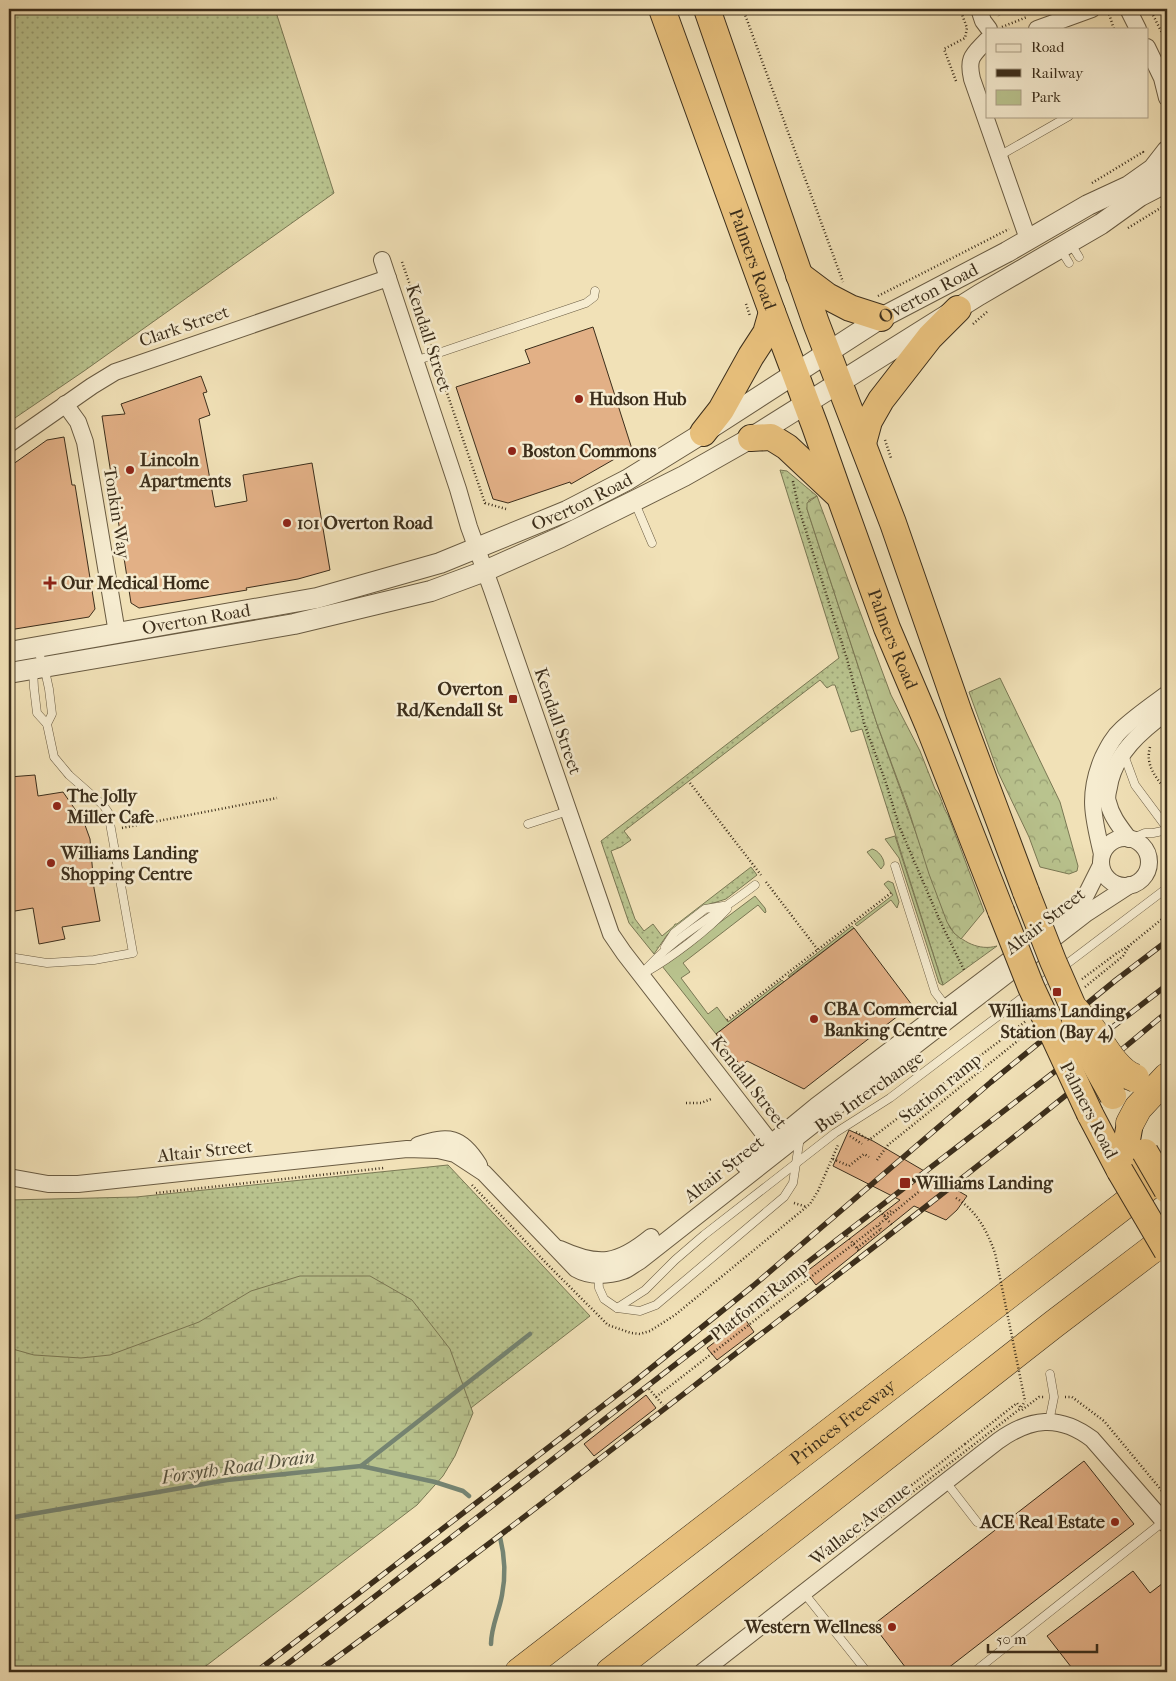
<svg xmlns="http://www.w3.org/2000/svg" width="1176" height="1681" viewBox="0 0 1176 1681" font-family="'IM FELL French Canon',serif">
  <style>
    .grass { fill: url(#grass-dots); stroke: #7a7854 }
    .forest { fill: url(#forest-crowns); stroke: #7a7854 }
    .wetland { fill: url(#wetland-marsh); stroke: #7a7854 }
    .green { fill: #b9c38e; stroke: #7a7854 }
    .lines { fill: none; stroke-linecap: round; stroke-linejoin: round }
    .stream { stroke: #758472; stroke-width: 4.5 }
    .building { fill: #e2b086; stroke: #3c2e1b }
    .service-casing { stroke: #695b42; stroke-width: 9 }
    .minor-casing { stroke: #695b42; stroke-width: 18 }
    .tertiary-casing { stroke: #695b42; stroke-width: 22 }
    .trunk-casing { stroke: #3c2e1b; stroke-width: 28 }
    .motorway-casing { stroke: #3c2e1b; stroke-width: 29 }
    .path { stroke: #3c2e1b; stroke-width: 2.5; stroke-dasharray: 1 2.5; stroke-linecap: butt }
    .service { stroke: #f6ecd0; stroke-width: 8 }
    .minor { stroke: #f6ecd0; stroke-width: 16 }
    .tertiary { stroke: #f6ecd0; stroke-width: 20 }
    .trunk { stroke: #e8c07c; stroke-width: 26 }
    .motorway { stroke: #e8c07c; stroke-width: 28 }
    .rail-casing { stroke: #3c2e1b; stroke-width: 5.5 }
    .rail { stroke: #f6ecd0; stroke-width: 4; stroke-dasharray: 11; stroke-linecap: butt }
    .trunk-bridge-casing { stroke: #3c2e1b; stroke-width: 28; stroke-linecap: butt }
    .motorway-bridge-casing { stroke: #3c2e1b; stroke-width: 29; stroke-linecap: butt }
    .path-bridge { stroke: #3c2e1b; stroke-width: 2.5; stroke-dasharray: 1 2.5; stroke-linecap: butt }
    .trunk-bridge { stroke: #e8c07c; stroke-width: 26 }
    .motorway-bridge { stroke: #e8c07c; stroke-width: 28 }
    .poi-dot { fill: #8f2418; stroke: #f6ecd0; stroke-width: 2 }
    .labels { text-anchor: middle; stroke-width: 5; stroke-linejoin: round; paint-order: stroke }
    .street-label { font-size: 18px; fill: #3c2e1b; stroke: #f6ecd0 }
    .poi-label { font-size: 18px; font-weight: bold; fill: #3c2e1b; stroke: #f6ecd0; text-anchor: start }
    .water-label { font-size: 19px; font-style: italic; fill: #54523f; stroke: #f6ecd0 }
  </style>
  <defs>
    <pattern id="grass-dots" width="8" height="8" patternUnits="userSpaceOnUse" patternTransform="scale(1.25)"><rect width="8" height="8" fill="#b9c38e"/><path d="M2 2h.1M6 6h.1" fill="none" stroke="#989f73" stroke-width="1.8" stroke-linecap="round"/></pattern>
    <pattern id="forest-crowns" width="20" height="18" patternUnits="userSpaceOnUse" patternTransform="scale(1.25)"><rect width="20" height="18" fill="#b9c38e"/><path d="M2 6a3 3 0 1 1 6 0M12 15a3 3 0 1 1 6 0" fill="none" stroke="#989f73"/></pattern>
    <pattern id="wetland-marsh" width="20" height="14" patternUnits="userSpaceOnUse" patternTransform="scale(1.25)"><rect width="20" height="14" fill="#b9c38e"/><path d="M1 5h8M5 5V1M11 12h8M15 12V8" fill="none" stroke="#989f73"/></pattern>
  </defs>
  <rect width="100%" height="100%" fill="#f1e1b7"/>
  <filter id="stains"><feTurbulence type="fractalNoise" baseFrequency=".004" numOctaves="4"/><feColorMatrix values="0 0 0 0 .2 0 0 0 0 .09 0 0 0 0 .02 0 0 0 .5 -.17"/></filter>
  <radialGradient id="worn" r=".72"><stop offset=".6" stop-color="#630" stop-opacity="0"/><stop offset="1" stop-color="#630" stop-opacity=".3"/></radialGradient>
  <g class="grass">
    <polygon points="9,9 275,9 334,193 84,371 9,422"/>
    <path d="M780,470L787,471L817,496L809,500L807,509L877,724L950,928C962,942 979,951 997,946L943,985L862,729L851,732L835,685H832L827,688L820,680L624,831L631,840L621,847L611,851L635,919L644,931L653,924L662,936L674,926L675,924H677L751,867L757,875L726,899L704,906L667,935L654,954L629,923L601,841L839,658Z"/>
    <polygon points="448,1165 590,1316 129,1672 9,1672 9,1200 136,1197"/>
  </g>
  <g class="forest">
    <path d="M817,496L891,695L920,751L935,789C942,796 942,807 948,815L984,911L961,939L954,933L947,922L929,874L908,808L877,724L807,509V503Z"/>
    <polygon points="1000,678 1060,802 1078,866 1077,871 1069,874 1040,867 1029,837 998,772 969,692"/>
  </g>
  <polygon class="wetland" points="300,1276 370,1276 412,1300 450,1349 473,1413 455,1456 443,1476 417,1505 198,1672 9,1672 9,1348 34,1355 81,1358 110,1355 199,1322 251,1291"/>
  <g class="green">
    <polygon points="895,836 943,985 942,985 939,983 899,858 885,839"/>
    <path d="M872,849C878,850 885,859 884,865L881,869L867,852Z"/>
    <polygon points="888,881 893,883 899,902 897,908 891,900 857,926 855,924 893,895 884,884"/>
    <polygon points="755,896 765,908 766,912 765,913 758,905 683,963 690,972 681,978 708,1014 717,1007 728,1022 782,980 784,982 716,1034 662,966"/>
    <polygon points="852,926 854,928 789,977 788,976"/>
  </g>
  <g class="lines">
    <g class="stream">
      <polyline points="361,1466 530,1334"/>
      <polyline points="9,1518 227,1480 361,1466 435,1482 463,1491 469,1496"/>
      <path d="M491,1644C491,1627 499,1612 502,1595C506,1575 505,1557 500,1537"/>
    </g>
  </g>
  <g class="building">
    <polygon points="593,327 632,449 571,484 570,482 508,503 493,499 456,387 530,363 525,350"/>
    <polygon points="201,376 207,392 203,393 210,415 199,419 215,507 247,501 243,475 312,463 330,570 298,579 246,588 247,590 139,608 131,603 102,416 125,414 121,404"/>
    <polygon points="64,437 72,485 75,485 95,609 89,617 9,630 9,467 47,440"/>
    <polygon points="35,775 38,796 63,792 79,815 81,814 90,839 94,888 100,921 62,927 65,939 39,944 33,908 9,912 9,777"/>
    <polygon points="854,928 912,1005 804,1089 747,1061 741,1066 716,1034"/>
    <polygon points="849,1130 873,1141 967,1196 957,1210 946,1220 914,1206 816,1285 806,1272 900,1200 833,1166"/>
    <polygon points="745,1319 754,1332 717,1360 707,1348"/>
    <polygon points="646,1395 656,1408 594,1456 584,1444"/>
    <polygon points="1084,1461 1134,1524 943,1672 909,1672 873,1625"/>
    <polygon points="1133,1571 1150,1593 1167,1580 1167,1672 1075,1672 1047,1636"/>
  </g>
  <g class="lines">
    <defs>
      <g id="service">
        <polyline points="999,156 1069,116"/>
        <polyline points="1071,244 1079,257"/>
        <polyline points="1061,250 1069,263"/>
        <polyline points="415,361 586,303 594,297 595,291"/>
        <polyline points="635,503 652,543"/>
        <polyline points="36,647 44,666 49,689 52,714 47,724"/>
        <polyline points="1124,755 1135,785 1167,828"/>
        <polyline points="528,824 568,811"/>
        <polyline points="1131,839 1145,833 1153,833 1167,830"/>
        <polyline points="895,866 935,992 948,1009"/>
        <polyline points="665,947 674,933 705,909 723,906"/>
        <polyline points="9,957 47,963 94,960 133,953 108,812 103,805 69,775 54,757 47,724 37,713 34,688 33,669"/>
        <path d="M646,972C671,958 708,930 727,909"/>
        <path d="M641,975C672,937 717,915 755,885"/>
        <polyline points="598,1274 599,1288 604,1299 617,1308 640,1311 656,1305 784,1197 793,1183 800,1137"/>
        <polyline points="617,1308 645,1290 675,1260 704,1235 835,1133 890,1098 1167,888"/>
        <polyline points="1049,1422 1054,1397 1050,1374"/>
        <polyline points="946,1482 977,1522"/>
        <polyline points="804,1593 867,1672"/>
        <polyline points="974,1672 1164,1521"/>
      </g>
      <g id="minor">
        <polyline points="979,9 983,21 989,29"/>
        <polyline points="1128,9 1138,29"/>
        <polyline points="1037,29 1092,9"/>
        <path d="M987,40C973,55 967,57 972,79L1028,239"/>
        <polyline points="1147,47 1162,78 1167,98"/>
        <polyline points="382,260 458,489 469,527 492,590 611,934 624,953 778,1152"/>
        <polyline points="65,404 78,422 85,442 117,633"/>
        <polyline points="9,444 92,386 115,372 388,278"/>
        <circle cx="1125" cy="862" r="24"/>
        <path d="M1129,839C1120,827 1111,816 1108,802C1106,797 1108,792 1109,787C1114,754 1142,730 1167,712"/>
        <path d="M1102,854C1093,817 1087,794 1103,757C1108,747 1113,737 1122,729C1136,716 1152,705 1167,694"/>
        <polyline points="1056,924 1070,913 1085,897 1101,865"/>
        <path d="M418,1145C449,1135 461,1136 479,1165"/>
        <polyline points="744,1165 816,1106 1025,948"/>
        <path d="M9,1177L48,1184H78L407,1149L438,1150L455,1154L484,1173L576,1269C590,1277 608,1276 623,1271C629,1269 634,1264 640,1261L827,1114L1087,913L1130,885"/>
        <path d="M560,1249C599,1267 618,1264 651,1237"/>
        <path d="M702,1672L998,1441C1030,1418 1059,1414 1092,1439L1167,1525"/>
      </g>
      <g id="tertiary">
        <path id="s1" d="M9,652L317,598L440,563L567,511L627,480L703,433L881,318L1007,252L1088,205L1129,186L1153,169L1167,151"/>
        <polyline points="9,673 294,624 431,591 485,571 561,537 634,501 684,476 751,438 979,295 1101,224 1140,196 1167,182"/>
      </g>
      <g id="trunk">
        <path id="s2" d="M662,9L772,312L815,426L840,497L887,628L929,727L1001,911"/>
        <polyline points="707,9 816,323 893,523 959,713 1026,892"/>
        <polyline points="799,275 827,296 850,308 881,318"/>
        <polyline points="703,433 721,410 751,356 766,333 772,312"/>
        <polyline points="751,438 771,437 787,447 836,493"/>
        <polyline points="863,443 869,421 881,400 930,337 958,309"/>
        <polyline points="1090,1114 1120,1171"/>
        <polyline points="1130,1123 1127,1140 1130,1188"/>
      </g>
      <g id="motorway">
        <polyline points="1130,1123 1138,1108 1167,1077"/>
        <path id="s3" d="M519,1672L1167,1172"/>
        <polyline points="610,1672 1054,1324 1167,1238"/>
      </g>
    </defs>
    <use href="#service" class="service-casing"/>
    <use href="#minor" class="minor-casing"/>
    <use href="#tertiary" class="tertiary-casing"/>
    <use href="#trunk" class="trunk-casing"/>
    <use href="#motorway" class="motorway-casing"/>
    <g class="path">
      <polyline points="743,9 843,282"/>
      <polyline points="997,9 999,16"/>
      <polyline points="1150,9 1167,43"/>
      <polyline points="1108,11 1114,29"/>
      <polyline points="1002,27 1027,17"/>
      <polyline points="956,81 944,49 965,38 967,28 960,9"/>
      <polyline points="1092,183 1143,152 1144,154"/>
      <polyline points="1128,228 1167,204"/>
      <polyline points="402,262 431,345"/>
      <polyline points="878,296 1009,229"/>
      <polyline points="746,304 750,316"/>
      <polyline points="973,324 988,311"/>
      <polyline points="437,364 485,503 506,509"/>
      <polyline points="885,440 891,458"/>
      <polyline points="793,481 798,506 847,659 865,726 886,783 899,826 940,921 965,972"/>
      <path d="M1150,747C1145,766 1156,777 1167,792"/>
      <polyline points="690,783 761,875"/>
      <polyline points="122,828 277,798"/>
      <polyline points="766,882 818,950"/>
      <polyline points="1082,979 1117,953 1130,945"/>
      <polyline points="1085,987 1123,956 1130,945 1167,915"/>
      <polyline points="727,1020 891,893"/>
      <polyline points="686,1103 701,1103 711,1099"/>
      <polyline points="856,1132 869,1140 1026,1021"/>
      <polyline points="850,1136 862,1144"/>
      <polyline points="833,1159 849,1166 864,1154 869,1157"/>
      <polyline points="877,1160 888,1145 1030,1031"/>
      <polyline points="472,1185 547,1264 608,1325 631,1333 640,1334 650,1331 675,1315 810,1204 818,1191 838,1145"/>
      <polyline points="156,1193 384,1168"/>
      <polyline points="794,1203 807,1207"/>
      <polyline points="880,1211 884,1216 891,1211 893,1212"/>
      <polyline points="884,1216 893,1226"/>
      <polyline points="847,1236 860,1252"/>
      <polyline points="857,1248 881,1229"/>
      <polyline points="649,1389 663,1405"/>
      <polyline points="656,1397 768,1310"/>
      <polyline points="1065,1397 1072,1397 1104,1421 1167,1497"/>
      <polyline points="1022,1410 1039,1397 1045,1397"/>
      <polyline points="965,1444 1017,1403 1021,1408 1025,1401"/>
    </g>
    <use href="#service" class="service"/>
    <use href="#minor" class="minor"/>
    <use href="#tertiary" class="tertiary"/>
    <use href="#trunk" class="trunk"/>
    <use href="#motorway" class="motorway"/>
    <defs>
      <g id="rail">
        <polyline points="256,1672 635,1381 753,1286 991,1082 1116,980 1167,941"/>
        <polyline points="277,1672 1167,985"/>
        <path d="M317,1672C461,1567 602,1457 743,1348C886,1238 1029,1128 1167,1012"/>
      </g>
    </defs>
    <use href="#rail" class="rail-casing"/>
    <use href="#rail" class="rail"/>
    <defs>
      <g id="trunk-bridge">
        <polyline points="1026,892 1053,961 1074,1009 1075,1023 1082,1041 1113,1096"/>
        <polyline points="1001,911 1031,987 1090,1114"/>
        <polyline points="1145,1152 1167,1190"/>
        <polyline points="1120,1171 1167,1251"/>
      </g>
      <path id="motorway-bridge" d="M1074,1009C1079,1015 1085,1021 1090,1027C1102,1043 1115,1071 1135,1078"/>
    </defs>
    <use href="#trunk-bridge" class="trunk-bridge-casing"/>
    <use href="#motorway-bridge" class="motorway-bridge-casing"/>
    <g class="path-bridge">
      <path d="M956,1198C977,1211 987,1231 995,1253L1025,1401"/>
      <polyline points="881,1229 878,1225 927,1185"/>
      <polyline points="768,1310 878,1225"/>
      <polyline points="965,1444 847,1535 851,1540 1021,1408"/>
    </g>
    <use href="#trunk-bridge" class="trunk-bridge"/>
    <use href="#motorway-bridge" class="motorway-bridge"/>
  </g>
  <g class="poi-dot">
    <circle cx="579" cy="399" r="5"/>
    <circle cx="512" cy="451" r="5"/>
    <circle cx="130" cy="470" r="5"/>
    <circle cx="287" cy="523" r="5"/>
    <path d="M47.5 575.5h5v5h5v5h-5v5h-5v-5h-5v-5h5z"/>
    <rect x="508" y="694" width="10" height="10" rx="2.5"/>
    <circle cx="57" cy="806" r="5"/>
    <circle cx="51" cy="863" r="5"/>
    <rect x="1052" y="987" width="10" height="10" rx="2.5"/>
    <circle cx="814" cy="1019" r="5"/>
    <rect x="899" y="1177" width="12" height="12" rx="2.5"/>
    <circle cx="1115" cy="1522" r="5"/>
    <circle cx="892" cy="1627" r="5"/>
  </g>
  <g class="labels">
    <g class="street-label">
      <text dy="6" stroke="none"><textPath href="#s2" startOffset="266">Palmers Road</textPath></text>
      <text dy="6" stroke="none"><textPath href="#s1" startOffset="1000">Overton Road</textPath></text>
      <text transform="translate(184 326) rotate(-19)" y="6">Clark Street</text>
      <text transform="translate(429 338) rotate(72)" y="6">Kendall Street</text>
      <text dy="6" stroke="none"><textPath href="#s1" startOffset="595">Overton Road</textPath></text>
      <text transform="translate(117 513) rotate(81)" y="6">Tonkin Way</text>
      <text dy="6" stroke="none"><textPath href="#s1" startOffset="190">Overton Road</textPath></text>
      <text dy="6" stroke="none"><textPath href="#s2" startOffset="671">Palmers Road</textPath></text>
      <text transform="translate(558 721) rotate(71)" y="6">Kendall Street</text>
      <text transform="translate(1045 921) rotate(-38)" y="6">Altair Street</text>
      <text transform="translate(749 1082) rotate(52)" y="6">Kendall Street</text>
      <text transform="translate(940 1088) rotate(-39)" y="6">Station ramp</text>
      <text transform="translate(869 1092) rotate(-35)" y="6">Bus Interchange</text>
      <text transform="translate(1089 1110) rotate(63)" y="6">Palmers Road</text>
      <text transform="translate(205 1151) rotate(-6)" y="6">Altair Street</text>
      <text transform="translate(724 1169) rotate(-38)" y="6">Altair Street</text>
      <text transform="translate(759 1301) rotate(-38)" y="6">Platform Ramp</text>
      <text dy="6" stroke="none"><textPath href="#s3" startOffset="409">Princes Freeway</textPath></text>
      <text transform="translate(860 1524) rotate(-38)" y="6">Wallace Avenue</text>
    </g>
    <g class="poi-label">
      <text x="589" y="405">Hudson Hub</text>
      <text x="522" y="457">Boston Commons</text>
      <text x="140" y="466">Lincoln<tspan x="140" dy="21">Apartments</tspan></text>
      <text x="297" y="529">101 Overton Road</text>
      <text x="61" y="589">Our Medical Home</text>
      <text x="503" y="695" text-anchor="end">Overton<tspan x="503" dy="21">Rd/Kendall St</tspan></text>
      <text x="67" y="802">The Jolly<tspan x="67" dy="21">Miller Cafe</tspan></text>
      <text x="61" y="859">Williams Landing<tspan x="61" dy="21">Shopping Centre</tspan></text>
      <text x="824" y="1015">CBA Commercial<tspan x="824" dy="21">Banking Centre</tspan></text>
      <text x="1057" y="1017" text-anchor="middle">Williams Landing<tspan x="1057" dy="21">Station (Bay 4)</tspan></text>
      <text x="916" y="1189">Williams Landing</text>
      <text x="1105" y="1528" text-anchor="end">ACE Real Estate</text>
      <text x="882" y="1633" text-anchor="end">Western Wellness</text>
    </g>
    <g class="water-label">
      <text transform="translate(238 1466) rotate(-8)" y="7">Forsyth Road Drain</text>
    </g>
  </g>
  <rect width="1176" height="1681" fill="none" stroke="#f1e1b7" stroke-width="30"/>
  <rect x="10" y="10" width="1156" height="1661" fill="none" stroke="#3c2e1b" stroke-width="2.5"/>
  <rect x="15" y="15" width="1146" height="1651" fill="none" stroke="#3c2e1b"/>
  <rect x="986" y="28" width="162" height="90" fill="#f6ecd0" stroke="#aca088"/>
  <rect x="996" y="44" width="25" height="8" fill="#f6ecd0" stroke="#aca088"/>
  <text x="1031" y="52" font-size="15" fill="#3c2e1b">Road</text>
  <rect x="996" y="69" width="25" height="8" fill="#3c2e1b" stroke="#aca088"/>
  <text x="1031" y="78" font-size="15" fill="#3c2e1b">Railway</text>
  <rect x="996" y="90" width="25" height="15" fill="#b9c38e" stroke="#aca088"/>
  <text x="1031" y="102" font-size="15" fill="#3c2e1b">Park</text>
  <path d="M988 1644v8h109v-8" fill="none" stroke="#3c2e1b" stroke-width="2.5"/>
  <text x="996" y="1644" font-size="15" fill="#3c2e1b" stroke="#f6ecd0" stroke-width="4" paint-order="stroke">50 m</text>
  <rect width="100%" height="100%" filter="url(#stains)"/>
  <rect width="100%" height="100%" fill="url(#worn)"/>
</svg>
